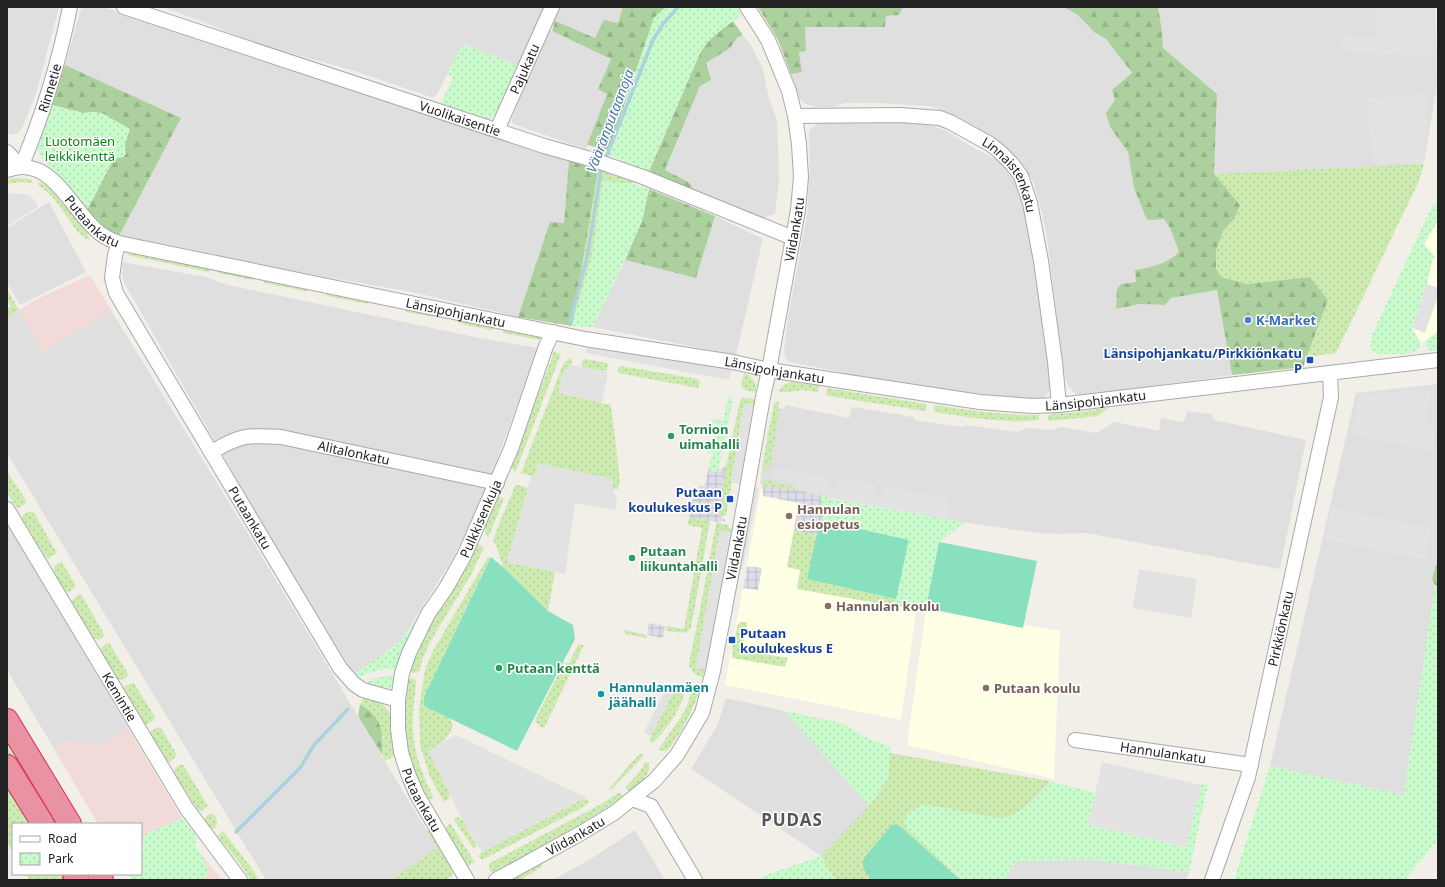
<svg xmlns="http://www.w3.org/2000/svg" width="1445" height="887" viewBox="0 0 1445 887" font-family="'Noto Sans',sans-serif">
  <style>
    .residential { fill: #e0dfdf }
    .commercial { fill: #f2dad9 }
    .education { fill: #ffffe5 }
    .grass { fill: url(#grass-dots) }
    .forest { fill: url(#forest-firs) }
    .park { fill: url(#park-dots) }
    .pitch { fill: #88e0be }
    .parking { fill: #e2e2e2 }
    .plaza { fill: url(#plaza-grid) }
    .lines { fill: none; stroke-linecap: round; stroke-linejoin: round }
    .stream { stroke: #aad3df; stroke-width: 3.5 }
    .street-casing { stroke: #a9a9a9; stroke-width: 16 }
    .highway-casing { stroke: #dc2a67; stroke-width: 24 }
    .street { stroke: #fff; stroke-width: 14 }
    .highway { stroke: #e892a2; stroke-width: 22 }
    .shop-dot { fill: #3f7fe0; stroke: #fff; stroke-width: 1.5 }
    .transit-dot { fill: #1a4fb4; stroke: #fff; stroke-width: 1.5 }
    .leisure-dot { fill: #2e9e5b; stroke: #fff; stroke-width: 1.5 }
    .education-dot { fill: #8d6e63; stroke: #fff; stroke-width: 1.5 }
    .culture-dot { fill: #0f9aa8; stroke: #fff; stroke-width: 1.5 }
    .labels { text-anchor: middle; stroke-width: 3; stroke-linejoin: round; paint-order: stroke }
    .street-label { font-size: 13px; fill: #222; stroke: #fff }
    .park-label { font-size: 13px; fill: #0c8416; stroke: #fff }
    .shop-label { font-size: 13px; font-weight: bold; fill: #366cbe; stroke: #fff; text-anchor: start }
    .transit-label { font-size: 13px; font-weight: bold; fill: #164399; stroke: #fff; text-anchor: end }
    .leisure-label { font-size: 13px; font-weight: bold; fill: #27864d; stroke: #fff; text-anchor: start }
    .education-label { font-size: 13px; font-weight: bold; fill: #785e54; stroke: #fff; text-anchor: start }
    .culture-label { font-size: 13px; font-weight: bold; fill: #0d838f; stroke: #fff; text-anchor: start }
    .water-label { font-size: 14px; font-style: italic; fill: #4a7aab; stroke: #fff }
    .district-label { font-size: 17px; font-weight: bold; letter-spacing: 1px; fill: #555; stroke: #fff }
  </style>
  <defs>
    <pattern id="grass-dots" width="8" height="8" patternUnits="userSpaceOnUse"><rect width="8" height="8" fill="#cdebb0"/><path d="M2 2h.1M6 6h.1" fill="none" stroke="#b0c997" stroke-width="1.8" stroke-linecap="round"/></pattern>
    <pattern id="forest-firs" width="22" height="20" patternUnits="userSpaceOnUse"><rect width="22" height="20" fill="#add19e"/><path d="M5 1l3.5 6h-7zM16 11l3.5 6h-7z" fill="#95b388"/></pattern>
    <pattern id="park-dots" width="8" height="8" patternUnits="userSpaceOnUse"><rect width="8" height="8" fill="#c8facc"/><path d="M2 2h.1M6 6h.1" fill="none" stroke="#acd6af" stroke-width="1.8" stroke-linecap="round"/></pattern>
    <pattern id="plaza-grid" width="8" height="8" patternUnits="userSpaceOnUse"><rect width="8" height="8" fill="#dddde8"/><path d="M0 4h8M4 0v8" fill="none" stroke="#bdbdc7"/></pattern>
  </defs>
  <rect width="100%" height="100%" fill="#f2efe9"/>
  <g class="residential">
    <polygon points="7,7 59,7 36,94 22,128 17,134 12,135 7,132"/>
    <polygon points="86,7 103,7 214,42 569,160 564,224 550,222 518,317 412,292 280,269 176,246 119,236 181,118 65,65 81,9"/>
    <polygon points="162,7 544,7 518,66 463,44 437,94 433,98 358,72 255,43 201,21"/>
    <polygon points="557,7 623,7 618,23 595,38 551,20"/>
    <polygon points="903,7 1063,7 1078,15 1094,32 1106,39 1132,74 1112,90 1115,100 1110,127 1128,152 1134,188 1164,219 1170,228 1179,252 1171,259 1156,266 1136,270 1137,282 1122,284 1116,309 1140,304 1165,305 1171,298 1217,290 1232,375 1081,396 1076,394 1069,387 1064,376 1047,237 1040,205 1033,181 1017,158 1001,143 948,112 929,106 881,103 844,103 833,107 815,107 804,103 799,98 791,74 802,72 799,52 806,50 805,27 885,27 886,16 899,15"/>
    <polygon points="1158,7 1435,7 1437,86 1424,164 1214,174 1217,94 1163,48 1162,31"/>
    <polygon points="547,30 552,31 611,59 598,89 607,93 586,149 516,125 511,121"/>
    <polygon points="742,34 752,47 763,69 768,95 777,121 779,179 775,214 763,218 691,189 692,186 665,171 700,86 706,63 730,48 737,38"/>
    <polygon points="899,120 923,123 945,130 977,150 1000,161 1009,172 1017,185 1025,218 1034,262 1046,348 1050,390 1045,398 1022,399 992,397 857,377 835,371 790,362 785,358 784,351 788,318 807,214 810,167 809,131 819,122"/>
    <polygon points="49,202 86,272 20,305 7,283 7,228"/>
    <polygon points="715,216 763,239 736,355 593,327 625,260 696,278"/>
    <polygon points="122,262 206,277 227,285 262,292 484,339 539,348 483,496 454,556 401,641 353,676 338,656 123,281"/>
    <polygon points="19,310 42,352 111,310 261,555 437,848 391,880 266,880 7,453 7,317"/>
    <polygon points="1438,384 1438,586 1435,586 1404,795 1270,766 1356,393"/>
    <polygon points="785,405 849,418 852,407 903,415 903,416 914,417 914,420 947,425 965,427 965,425 1018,432 1027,428 1051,430 1061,427 1096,433 1115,422 1159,431 1161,418 1184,422 1187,411 1211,414 1214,420 1306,440 1280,569 1086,533 1060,534 1038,533 975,524 825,497 825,496 772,486 763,486 760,483 762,469 768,430 775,407 785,409"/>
    <polygon points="7,522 128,728 104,743 95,745 67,740 56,747 56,752 7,670"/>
    <polygon points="726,698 785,711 869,806 821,856 691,769 718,724"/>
    <polygon points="635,830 665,880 553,880 594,857"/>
    <polygon points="1093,860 1189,872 1186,880 1003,880 1016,861"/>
  </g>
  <g class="commercial">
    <polygon points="90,275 111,310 42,352 19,310 37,299"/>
    <polygon points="128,728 182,818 148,833 141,838 141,824 98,824 56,752 56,747 62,741 67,740 98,745"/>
    <polygon points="202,855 222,880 195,880 208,872"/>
  </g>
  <g class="education">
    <polygon points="1438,220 1438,332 1425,341 1420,342 1412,328 1427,284 1432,260 1424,244"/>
    <polygon points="761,489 928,526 901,720 725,685"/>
    <polygon points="926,610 1060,631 1054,779 907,745"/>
  </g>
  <g class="grass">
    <path d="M1424,164L1419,181L1336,353L1307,357L1328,300L1310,277L1247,284L1220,277C1213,262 1214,244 1223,231C1226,226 1231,223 1234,219L1214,174Z"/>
    <polygon points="598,170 633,181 632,184 603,181 592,258 572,326"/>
    <polygon points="12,178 31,179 32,181 30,183 22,182 7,184 7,180"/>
    <path d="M39,182L49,187L87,233L90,240C73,237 60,195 38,186Z"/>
    <polygon points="131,252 207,267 210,270 209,272 127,255"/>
    <polygon points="220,271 254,277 252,280 218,273"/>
    <polygon points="265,280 305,288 307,290 306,292 304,291 264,283"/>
    <polygon points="7,289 19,310 7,317 7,309 11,306 7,299"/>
    <polygon points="329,293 366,300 368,302 367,304 327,296 326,295"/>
    <polygon points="407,309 435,315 435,316 433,317 405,312"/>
    <polygon points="460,319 491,326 494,329 491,330 461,324 459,322"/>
    <polygon points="503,329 540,335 540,340 503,333"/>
    <polygon points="553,351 561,354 515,473 510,465 552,358"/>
    <polygon points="569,358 572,360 572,363 565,370 558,393 611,405 620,481 618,489 613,489 613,479 538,464 535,477 521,473 563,364"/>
    <polygon points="585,359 608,363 607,370 605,371 584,368 582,366 582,361"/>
    <polygon points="621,366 698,379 700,382 698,388 618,373 618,368"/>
    <path d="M744,373C752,375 757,384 756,392L747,391L741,386Z"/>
    <path d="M792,382L819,386L818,392L802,390L789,392H779V390C783,385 786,383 792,382Z"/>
    <polygon points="827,388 926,404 926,409 925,411 829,396 826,394"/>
    <polygon points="742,398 755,399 754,405 744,404 731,482 732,482 726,515 724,516 720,515 718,513 726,466 740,401"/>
    <polygon points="776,402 779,402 778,420 771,462 769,468 764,470 762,469 774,403"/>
    <path d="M935,405C970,411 1004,415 1039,415V420C1004,424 969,417 934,412Z"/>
    <polygon points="1108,408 1098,416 1050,421 1048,420 1048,416 1051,414 1070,413"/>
    <polygon points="7,471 27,502 18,509 7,493"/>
    <polygon points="765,480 793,486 797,491 772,486 763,486 763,481"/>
    <polygon points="518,485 525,487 528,489 507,562 555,572 548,611 503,567 496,545 493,541 498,526 515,486"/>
    <path d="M498,496L504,499L488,538C479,526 492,508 498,496Z"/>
    <polygon points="30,511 34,513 57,553 48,559 45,556 22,519 23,515"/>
    <polygon points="689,517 710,521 691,628 685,633 666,631 667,626 684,629 702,528 688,525"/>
    <path d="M717,522L728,525L731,531L728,532L720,530L696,668L705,669L703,677C696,677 690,670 689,663L698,620L716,524Z"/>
    <polygon points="794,530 817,535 808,579 896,599 894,606 797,589 800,570 787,567"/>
    <path d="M478,544L484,548L471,575L430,642L422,661L420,670L417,673H412L410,668C427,624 456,586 478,544Z"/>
    <path d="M488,557H491L424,697V706L449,718L453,725C449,739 440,744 428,751L450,793L449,799L444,802L430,777L420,745L419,710L425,669L434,649Z"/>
    <path d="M61,562H62L75,584L74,588L68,593L66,592C61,585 50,574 55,565Z"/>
    <polygon points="79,594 81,594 104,634 104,636 99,640 92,638 71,604 73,599"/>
    <polygon points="741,622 747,622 742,650 788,658 785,667 732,658 732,648 738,624"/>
    <polygon points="625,630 646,635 647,637 645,638 626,634 624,631"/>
    <polygon points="107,643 110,644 127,672 128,676 122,680 117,680 102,655 101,648"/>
    <polygon points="578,645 584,645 544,728 539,726 535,720 564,663 569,663"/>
    <path d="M410,678L415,679L416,682C415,698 412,715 413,731C414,754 423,776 433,796L432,799H427C403,755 402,730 408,681Z"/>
    <polygon points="132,683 134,683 155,717 155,719 146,725 143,724 123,689 124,687"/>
    <path d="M695,685L700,689C693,711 683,729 669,749L666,751L658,750L686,709L693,687Z"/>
    <path d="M681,687L684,688C687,701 662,738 651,743L650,741L651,736L675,689Z"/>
    <path d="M363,698C397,702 393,725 395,751L394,756L385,761L382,755L383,736L360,705Z"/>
    <polygon points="158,727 161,728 177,755 170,762 165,759 151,736 150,732"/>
    <polygon points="7,733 62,824 55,824 7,752"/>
    <path d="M890,753L1050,781C1037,796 1026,808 1009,817L908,830L962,880H835L821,856L869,806L888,779Z"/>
    <polygon points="639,754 643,754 643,756 638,762 612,789 608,790"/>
    <path d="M645,762H649C651,776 640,783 631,791L627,790L626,787L641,770Z"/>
    <polygon points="181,764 183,765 208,806 201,811 198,810 174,773 175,768"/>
    <polygon points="7,784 32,824 13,824 13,853 7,843"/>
    <path d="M618,793H621L623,796C584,825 536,849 493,873L490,872L489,865L490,863L601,804Z"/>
    <polygon points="583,799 586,799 590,802 578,810 482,860 478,856 482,852"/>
    <path d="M210,813C218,816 219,824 214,829L209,828L204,819Z"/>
    <polygon points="456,817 462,819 477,846 475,848 473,848 456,823 454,819"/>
    <polygon points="450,823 475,862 468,866 463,861 445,830 447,826"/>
    <polygon points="426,830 431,831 454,871 452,876 446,880 391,880 437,848"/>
    <polygon points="223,831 250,866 259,880 250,880 242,866 218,837 218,835"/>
    <polygon points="542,862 542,867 520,880 512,880"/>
    <polygon points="26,874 62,874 66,880 29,880"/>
  </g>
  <g class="forest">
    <polygon points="623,7 666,7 654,18 609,150 587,145 607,94 598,89 611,59 552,31 555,21 595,38 604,20 618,23"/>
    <polygon points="758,7 903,7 899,15 886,16 885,27 805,27 806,51 799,52 802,72 791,74 778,40"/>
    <path d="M1063,7H1158L1162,31L1163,48L1217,94L1214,174L1240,205L1234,219L1223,231L1216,250V268L1221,277L1247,284L1310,277L1328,300L1303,367L1232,375L1217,290L1171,298L1165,305L1140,304L1116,309L1117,289L1121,284L1136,282L1135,270C1152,267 1167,264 1179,252L1170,228L1164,219L1147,220L1134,188L1128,152L1110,127L1106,113L1115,100L1112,90L1132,73L1106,39L1094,32L1078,15Z"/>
    <path d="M733,21L742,34L737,38L730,48L706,63L711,80L700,86L665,170L688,182L692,186L691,189L651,173L650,169L700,53C708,39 719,30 733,21Z"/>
    <polygon points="65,65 181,118 119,236 101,226 86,212 112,162 118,157 124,157 125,144 93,112 83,113 52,105"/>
    <polygon points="569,160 598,170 572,326 518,317 550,222 564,223"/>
    <polygon points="649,189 715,216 696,278 625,260 642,221"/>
    <polygon points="1436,565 1438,566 1438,586 1435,585 1432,579"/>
    <path d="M360,705C383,717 383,732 382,755L358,716Z"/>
  </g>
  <g class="park">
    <path d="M666,7H736L742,15C726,27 710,36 700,53L650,168L651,173L609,155V150L654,18Z"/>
    <path d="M463,44L518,66C511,82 502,114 487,122L440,105L453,77L447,74Z"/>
    <path d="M52,105L83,113L93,112L102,113L130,129L125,144L126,154C123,158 118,157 112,162L86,212L40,156L38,147Z"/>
    <polygon points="603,181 632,184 649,189 642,221 593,327 572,326 592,258"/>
    <polygon points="1438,203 1438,220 1424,244 1435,257 1432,260 1427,284 1412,328 1420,342 1419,348 1415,352 1408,354 1378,354 1370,349 1372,335 1427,217 1433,205"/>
    <polygon points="1438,332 1438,350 1430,351 1427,347 1425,341"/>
    <polygon points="729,395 733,399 718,471 715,473 708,471 712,453 707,452 708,448 715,449 720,425 712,423 713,419 723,420"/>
    <polygon points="821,495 825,496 826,498 965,522 939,542 926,608 894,606 909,540 823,521 824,514 821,514"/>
    <polygon points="1435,585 1438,586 1438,839 1405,880 1234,880 1270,766 1404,795"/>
    <path d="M415,620L397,670C382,667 370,671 357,679L353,676L401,641Z"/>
    <path d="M394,675C397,683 392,687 385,690L365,684C374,677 383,676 394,675Z"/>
    <polygon points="785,711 841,723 867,738 891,747 888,779 869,806"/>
    <path d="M1050,781L1095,793L1088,825L1186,847L1201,785L1208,784L1189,872L1093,860L1017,861L1003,880H962L908,830L904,822L907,813L924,804L1000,818C1022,816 1036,797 1050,781Z"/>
    <path d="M182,818L198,839L194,844L202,855L209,872L208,875C204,879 199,877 195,880H132L128,874H141V852L146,848L141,844V838L148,833Z"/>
    <polygon points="821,856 835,880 756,880 766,875"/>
  </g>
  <g class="pitch">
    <polygon points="820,520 909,540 896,599 807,579"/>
    <polygon points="939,542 1037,561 1023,628 926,608"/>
    <polygon points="491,557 503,567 548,611 573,625 575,639 517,751 424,706 424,697"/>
    <path d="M896,824L902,828L960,880H873C865,873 861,868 864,858L891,826Z"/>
  </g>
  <g class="parking">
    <polygon points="1376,7 1433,7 1433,57 1342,52 1342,35 1376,37"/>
    <polygon points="1428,93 1427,123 1424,164 1373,164 1365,98"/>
    <polygon points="14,193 30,195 39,206 7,226 7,194"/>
    <polygon points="1427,284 1438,288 1438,296 1425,333 1412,328"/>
    <polygon points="590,340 733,362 729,380 585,353"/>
    <polygon points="570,365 608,372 602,403 558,393 561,378 565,370"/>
    <polygon points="1414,390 1432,391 1426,425 1438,428 1431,451 1352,435 1360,394"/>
    <polygon points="744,404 761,407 748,485 759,488 742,570 733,568 713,671 696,668 720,530 728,532 731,531 739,532 748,486 731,482"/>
    <polygon points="538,463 613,479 613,489 617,502 616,510 575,503 565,574 507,562 531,476 535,477"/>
    <polygon points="774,467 830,476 828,487 835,488 838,477 877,484 874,495 881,497 884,486 950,498 947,519 797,491 795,484 772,478"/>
    <polygon points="1331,508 1432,528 1426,560 1325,540"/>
    <polygon points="1139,569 1197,579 1191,618 1133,608"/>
    <polygon points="668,685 675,689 651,736 644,732"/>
    <polygon points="456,735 570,790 586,797 482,852 462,819 428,751"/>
    <polygon points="1102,762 1201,785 1187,847 1088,825"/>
  </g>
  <g class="plaza">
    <polygon points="726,466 718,513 726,521 717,522 689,517 693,499 698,499 700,486 705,486 708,471 717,472"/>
    <polygon points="763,486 772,486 821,495 821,514 824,514 823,521 820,521 817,535 794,530 799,503 763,496"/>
    <polygon points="750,566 762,568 758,590 743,588 747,567"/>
    <polygon points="649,623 665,626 663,638 647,635"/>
  </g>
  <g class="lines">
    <g class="stream">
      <polyline points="605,160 653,40 663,24 678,7"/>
      <polyline points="570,321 587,258 601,171 603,166"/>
      <polyline points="236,832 300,768 314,745 348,709"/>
    </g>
    <defs>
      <g id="street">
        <path id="s1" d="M124,7L544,146L594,160L643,177L793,238"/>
        <path id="s2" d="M795,116L900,115L940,118L950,122L990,144L1000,152L1012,164L1021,176L1030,203L1041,261L1055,362L1059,405"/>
        <path id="s3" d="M497,130L552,7"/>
        <polyline points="7,152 21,167"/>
        <path id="s4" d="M21,167C43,115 59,62 70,7"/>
        <path id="s5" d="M7,170C12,169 17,167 22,167C54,166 74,210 95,229C102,236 110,240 119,243L585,339L733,362L769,370L980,402L1033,406L1059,405L1438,360"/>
        <path id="s6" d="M119,243L115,255L112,278L116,293L340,668L354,684L363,690L398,700V729L401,752L408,774L417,795L467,880"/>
        <path id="s7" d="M212,452C241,434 249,435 281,437L497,483"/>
        <path id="s8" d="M7,509L187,809L240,880"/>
        <path id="s9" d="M398,700L402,673L409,653L428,614L446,588L464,556L511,449L546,346L553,332"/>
        <path id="s10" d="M1075,740L1251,765"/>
        <polyline points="632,799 651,806 695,880"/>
        <path id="s11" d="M496,880L583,832L614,813L654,781L677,755L702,713L713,671L741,523L763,397L769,370L798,210L801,177L799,144L795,116L789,91L768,40L747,7"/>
        <path id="s12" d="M1212,880L1248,777L1331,397L1330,374"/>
      </g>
      <g id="highway">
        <polyline points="7,720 70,824"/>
        <polyline points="7,766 43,824"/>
        <polyline points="74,874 78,880"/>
        <polyline points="99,874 102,880"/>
      </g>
    </defs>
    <use href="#street" class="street-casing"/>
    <use href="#highway" class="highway-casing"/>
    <use href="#street" class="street"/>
    <use href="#highway" class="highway"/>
  </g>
  <circle class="shop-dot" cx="1248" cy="320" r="4"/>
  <g class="transit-dot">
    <rect x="1306" y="356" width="8" height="8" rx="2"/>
    <rect x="726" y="495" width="8" height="8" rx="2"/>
    <rect x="728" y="636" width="8" height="8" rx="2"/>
  </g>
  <g class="leisure-dot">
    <circle cx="671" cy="436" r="4"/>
    <circle cx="632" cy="558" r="4"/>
    <circle cx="499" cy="668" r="4"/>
  </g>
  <g class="education-dot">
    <circle cx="789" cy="516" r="4"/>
    <circle cx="828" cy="606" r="4"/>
    <circle cx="986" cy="688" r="4"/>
  </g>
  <circle class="culture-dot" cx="601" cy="694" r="4"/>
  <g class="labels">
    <g class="street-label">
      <text dy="5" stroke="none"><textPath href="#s3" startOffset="67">Pajukatu</textPath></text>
      <text dy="5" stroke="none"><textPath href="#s4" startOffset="84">Rinnetie</textPath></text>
      <text dy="5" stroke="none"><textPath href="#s1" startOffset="354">Vuolikaisentie</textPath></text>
      <text dy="5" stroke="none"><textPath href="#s2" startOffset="239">Linnaistenkatu</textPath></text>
      <text dy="5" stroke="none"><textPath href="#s5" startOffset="107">Putaankatu</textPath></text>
      <text dy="5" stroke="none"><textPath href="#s11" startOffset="763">Viidankatu</textPath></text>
      <text dy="5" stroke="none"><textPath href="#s5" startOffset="486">Länsipohjankatu</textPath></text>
      <text dy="5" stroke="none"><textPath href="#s5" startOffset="810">Länsipohjankatu</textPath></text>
      <text dy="5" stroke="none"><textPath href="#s5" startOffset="1134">Länsipohjankatu</textPath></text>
      <text dy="5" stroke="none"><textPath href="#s7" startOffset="147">Alitalonkatu</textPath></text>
      <text dy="5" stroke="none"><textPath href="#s6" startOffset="313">Putaankatu</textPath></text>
      <text dy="5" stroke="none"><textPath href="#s9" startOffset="201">Pulkkisenkuja</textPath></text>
      <text dy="5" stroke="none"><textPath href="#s11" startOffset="439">Viidankatu</textPath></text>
      <text dy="5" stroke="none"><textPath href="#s12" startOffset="261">Pirkkiönkatu</textPath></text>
      <text dy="5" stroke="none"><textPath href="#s8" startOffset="219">Kemintie</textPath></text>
      <text dy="5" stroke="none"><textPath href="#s10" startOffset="89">Hannulankatu</textPath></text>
      <text dy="5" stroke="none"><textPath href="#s6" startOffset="661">Putaankatu</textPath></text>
      <text dy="5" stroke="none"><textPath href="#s11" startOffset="91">Viidankatu</textPath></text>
    </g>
    <g class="park-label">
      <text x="80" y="146">Luotomäen<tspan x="80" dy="15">leikkikenttä</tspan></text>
    </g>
    <g class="shop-label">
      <text x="1256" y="325">K-Market</text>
    </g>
    <g class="transit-label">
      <text x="1302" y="358">Länsipohjankatu/Pirkkiönkatu<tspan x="1302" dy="15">P</tspan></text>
      <text x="722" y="497">Putaan<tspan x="722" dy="15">koulukeskus P</tspan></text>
      <text x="740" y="638" text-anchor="start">Putaan<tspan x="740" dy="15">koulukeskus E</tspan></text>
    </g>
    <g class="leisure-label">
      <text x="679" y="434">Tornion<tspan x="679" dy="15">uimahalli</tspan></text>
      <text x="640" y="556">Putaan<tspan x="640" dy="15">liikuntahalli</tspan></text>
      <text x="507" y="673">Putaan kenttä</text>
    </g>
    <g class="education-label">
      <text x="797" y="514">Hannulan<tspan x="797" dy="15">esiopetus</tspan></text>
      <text x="836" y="611">Hannulan koulu</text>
      <text x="994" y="693">Putaan koulu</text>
    </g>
    <g class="culture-label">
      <text x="609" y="692">Hannulanmäen<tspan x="609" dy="15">jäähalli</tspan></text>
    </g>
    <g class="water-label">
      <text transform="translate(610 121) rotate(-69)" y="5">Vääränputaanoja</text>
    </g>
    <g class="district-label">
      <text x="792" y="826">PUDAS</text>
    </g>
  </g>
  <rect width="1445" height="887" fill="none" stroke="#222222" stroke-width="16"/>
  <rect x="12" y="823" width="130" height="52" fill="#ffffff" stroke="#a7a7a7"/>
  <rect x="20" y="836" width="20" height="6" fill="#ffffff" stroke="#a7a7a7"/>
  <text x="48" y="843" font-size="12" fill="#222222">Road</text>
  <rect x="20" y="853" width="20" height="12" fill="url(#park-dots)" stroke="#a7a7a7"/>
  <text x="48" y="863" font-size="12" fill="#222222">Park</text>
</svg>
